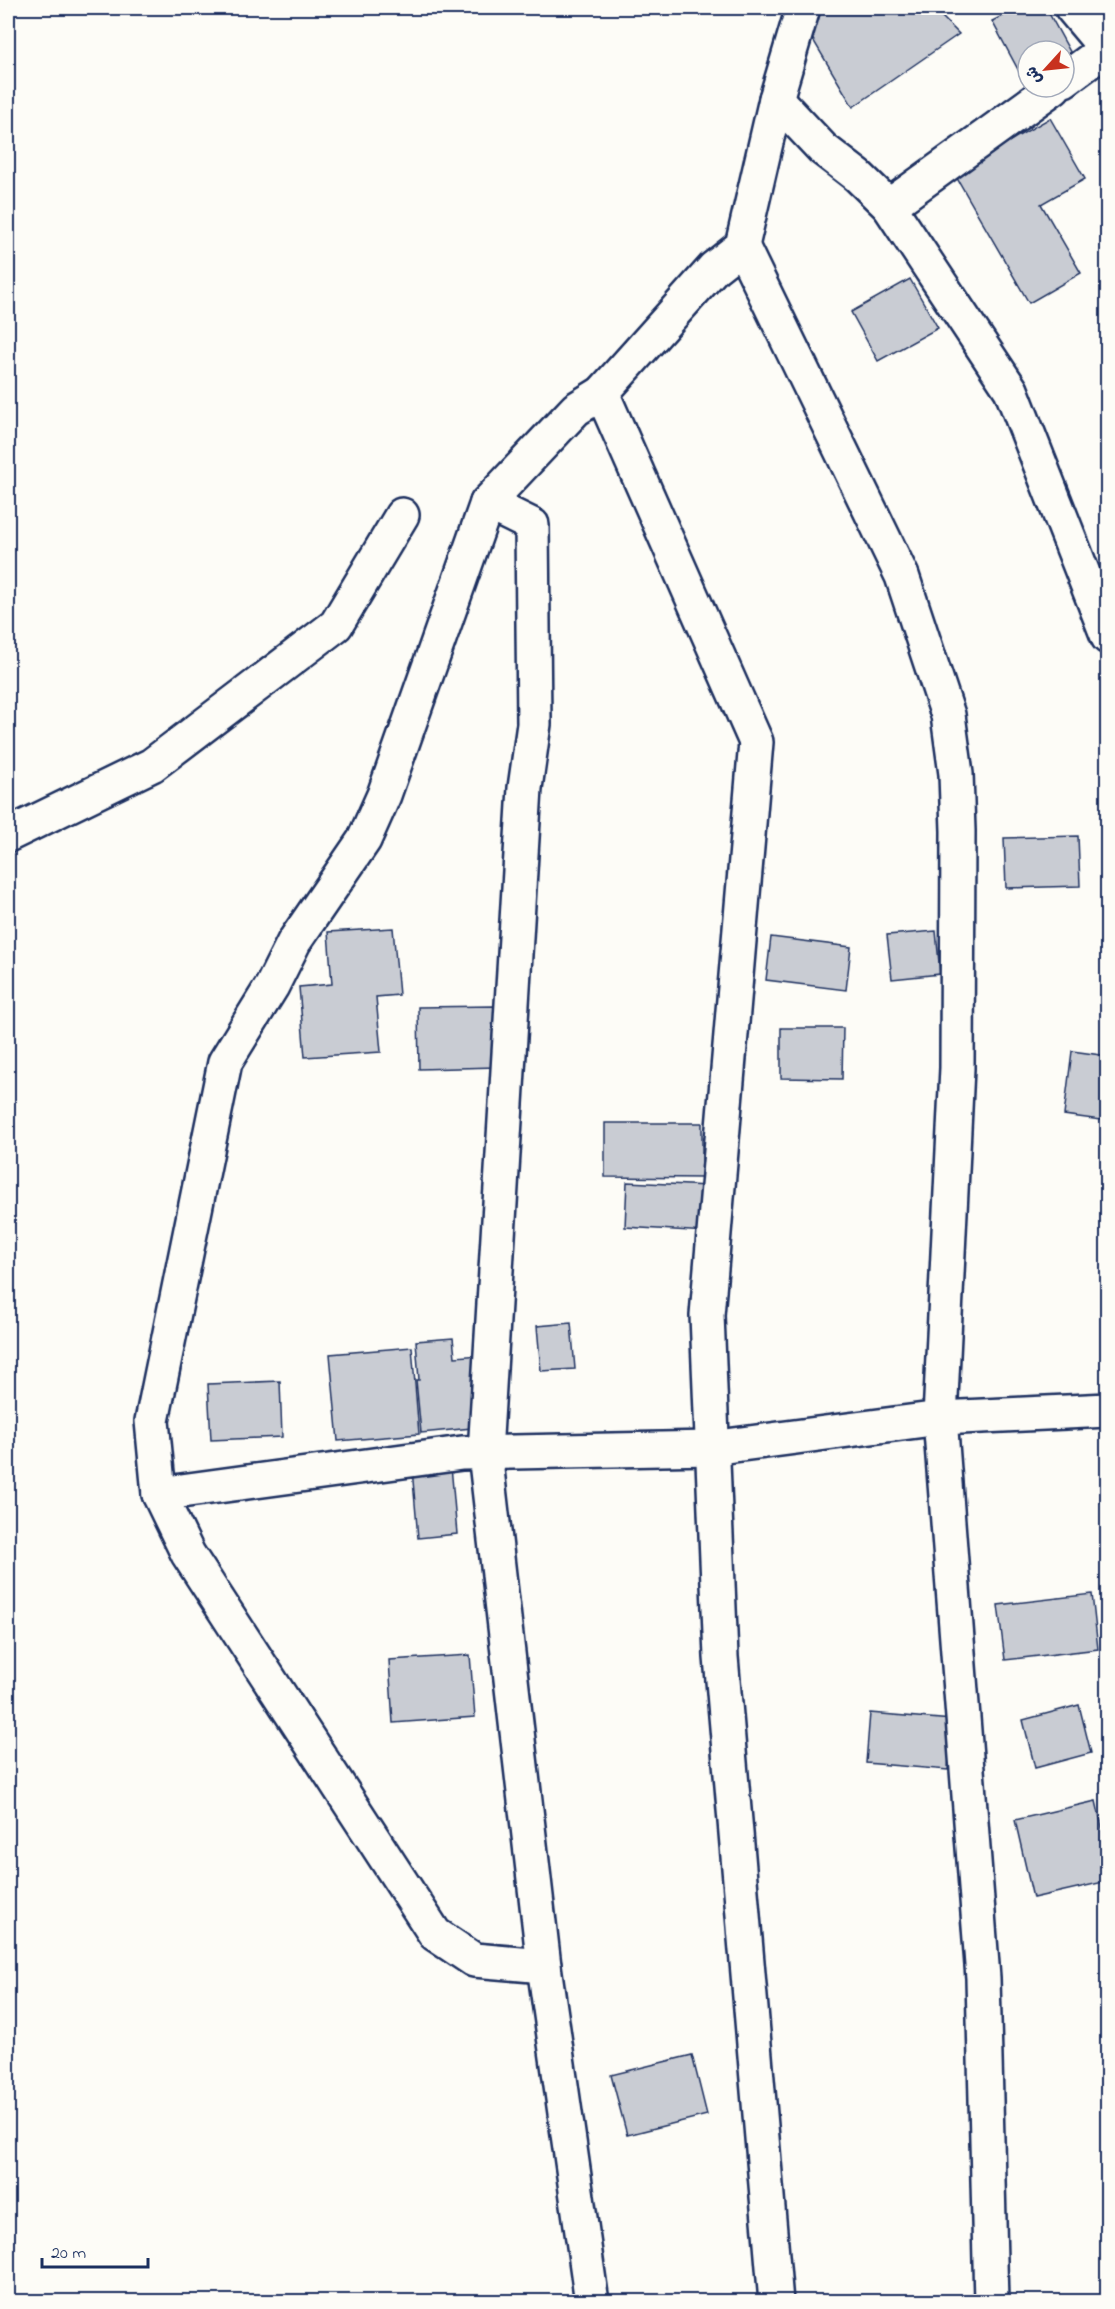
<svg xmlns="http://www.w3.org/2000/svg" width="1115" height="2309" viewBox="0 0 1115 2309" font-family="'Indie Flower','Playpen Sans Arabic',sans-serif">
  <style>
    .building { fill: #c9ccd3; stroke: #1b2f5e; stroke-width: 1.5 }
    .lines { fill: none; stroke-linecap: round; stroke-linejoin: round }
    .street-casing { stroke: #1b2f5e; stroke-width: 38 }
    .street { stroke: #fdfcf7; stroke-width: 33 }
  </style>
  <rect width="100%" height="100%" fill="#fdfcf7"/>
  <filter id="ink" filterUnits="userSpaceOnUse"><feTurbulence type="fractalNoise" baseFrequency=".0167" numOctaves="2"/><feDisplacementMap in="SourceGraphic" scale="12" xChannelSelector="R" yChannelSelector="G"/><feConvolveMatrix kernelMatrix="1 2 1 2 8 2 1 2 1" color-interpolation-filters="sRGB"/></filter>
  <g filter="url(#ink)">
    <g class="building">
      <polygon points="816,8 933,8 959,34 853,107 809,33"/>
      <polygon points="1018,8 1046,8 1074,59 1064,65 1064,51 1028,51 1028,71 1021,75 992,21"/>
      <polygon points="1050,118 1085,179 1041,204 1081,273 1029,303 954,173"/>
      <polygon points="910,279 938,328 878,361 851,312"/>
      <polygon points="1078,836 1080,886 1006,888 1004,838"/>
      <polygon points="393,928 399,995 376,997 381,1052 305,1057 299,987 332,984 328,932"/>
      <polygon points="936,931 940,974 892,979 887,935"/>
      <polygon points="771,937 851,947 846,990 766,980"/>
      <polygon points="495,1006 497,1067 419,1069 418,1007"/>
      <polygon points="781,1028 843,1028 842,1079 781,1078"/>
      <polygon points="1072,1051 1108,1056 1108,1121 1064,1115"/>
      <polygon points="605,1123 702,1123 702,1178 605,1177"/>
      <polygon points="627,1182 708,1186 707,1232 625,1227"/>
      <polygon points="571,1323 575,1369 541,1371 537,1326"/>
      <polygon points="453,1338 455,1357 481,1355 482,1427 421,1433 416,1380 419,1380 416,1341"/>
      <polygon points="412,1347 419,1434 338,1441 330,1354"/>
      <polygon points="280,1381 282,1437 211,1440 208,1384"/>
      <polygon points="1108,1421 1108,1503 1101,1502"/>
      <polygon points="451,1466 457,1534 418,1538 412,1469"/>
      <polygon points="1092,1594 1098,1649 1005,1660 998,1605"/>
      <polygon points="470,1655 475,1717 393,1723 389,1660"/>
      <polygon points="1079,1705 1091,1753 1035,1768 1023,1720"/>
      <polygon points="870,1713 952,1720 948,1770 866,1763"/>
      <polygon points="1096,1801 1108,1853 1108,1881 1033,1898 1015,1820"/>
      <polygon points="692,2055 707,2115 627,2135 611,2075"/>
    </g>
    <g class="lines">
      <defs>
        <g id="street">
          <polyline points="1072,8 1108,51"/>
          <polyline points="1064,80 1106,49"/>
          <polyline points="776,99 823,149 858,176 889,206 1011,390 1108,637"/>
          <polyline points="889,206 1054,87"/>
          <polyline points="742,246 902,576 948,715 956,774 958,831 957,1068 940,1418 983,1978 991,2302"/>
          <polyline points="602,393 756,742 707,1315 721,1657 776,2302"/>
          <polyline points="487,503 532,525 534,724 525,788 485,1453 544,1966 592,2302"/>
          <polyline points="8,835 152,765 336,625 402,515"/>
          <polyline points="159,1494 462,1453 711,1448 940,1418 1108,1410"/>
          <polyline points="544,1966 474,1960 435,1934 188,1554 159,1494 152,1421 225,1062 272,986 294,942 364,840 384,795 487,503 576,409 602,393 714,268 742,246 776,99 803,8"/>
        </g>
      </defs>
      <use href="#street" class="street-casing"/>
      <use href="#street" class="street"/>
    </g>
  </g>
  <rect width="1115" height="2309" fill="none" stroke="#fdfcf7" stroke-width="30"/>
  <rect x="15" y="15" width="1085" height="2279" fill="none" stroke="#1b2f5e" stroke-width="2" filter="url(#ink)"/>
  <g transform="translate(1046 69) rotate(243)"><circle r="28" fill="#fdfcf7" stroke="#a3aaba" stroke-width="1.5"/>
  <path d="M0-4.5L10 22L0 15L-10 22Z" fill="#c8321e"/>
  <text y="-9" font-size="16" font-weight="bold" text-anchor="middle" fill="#1b2f5e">ش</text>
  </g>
  <path d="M42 2258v9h106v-9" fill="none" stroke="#1b2f5e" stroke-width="3"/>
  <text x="51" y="2258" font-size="18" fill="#1b2f5e" stroke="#fdfcf7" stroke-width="4.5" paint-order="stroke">20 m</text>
</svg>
